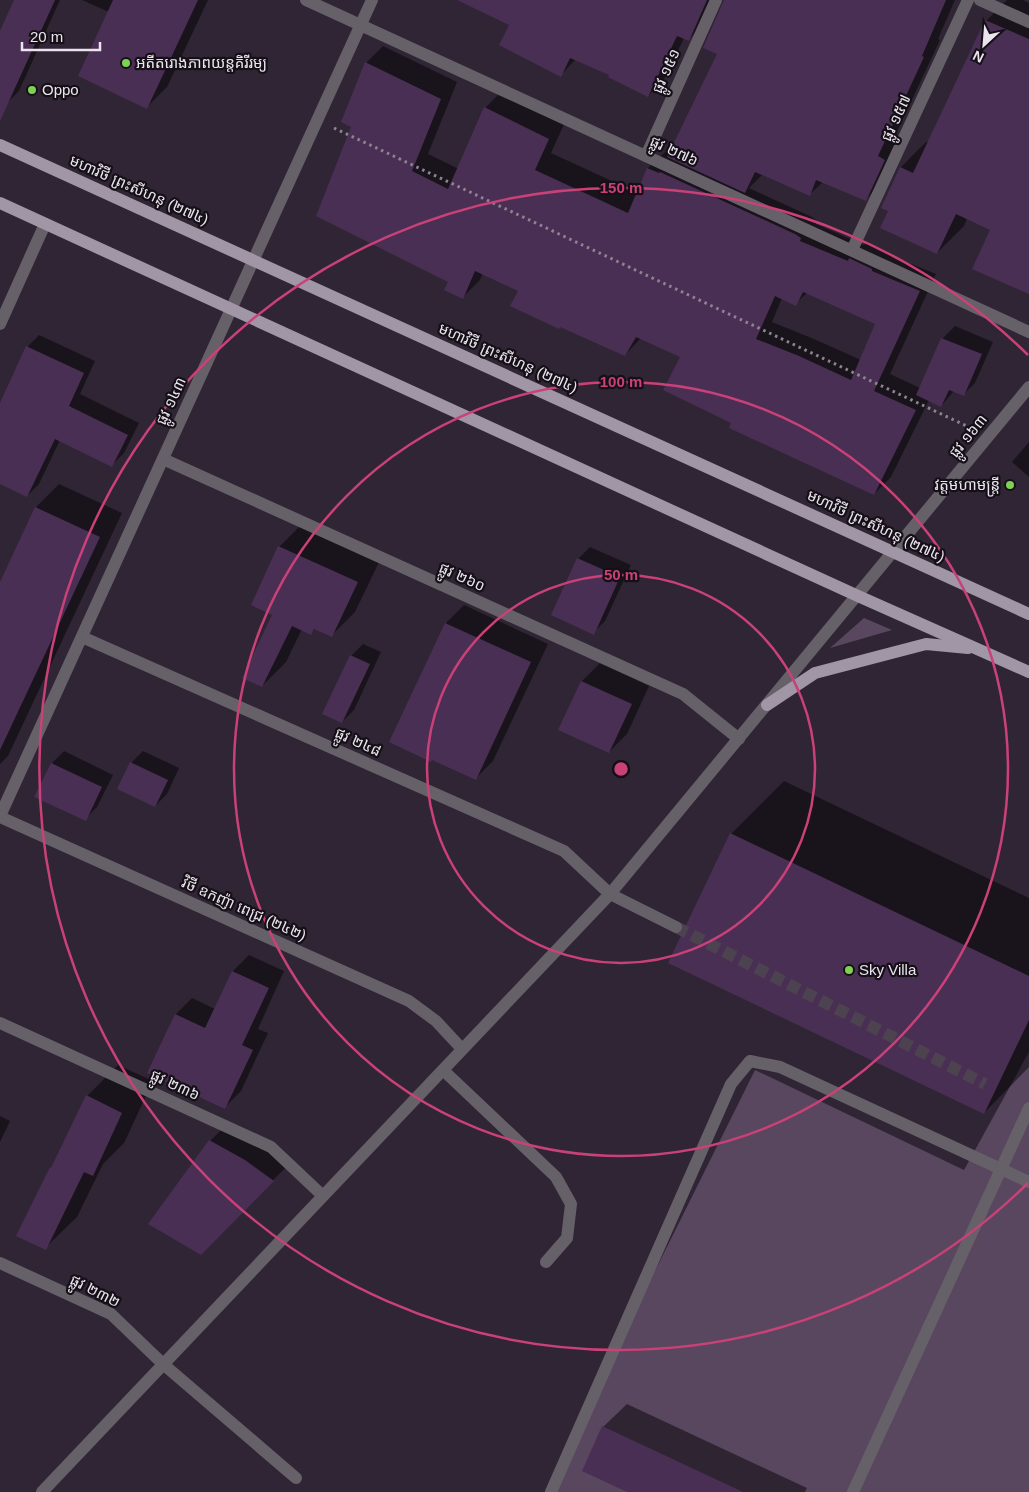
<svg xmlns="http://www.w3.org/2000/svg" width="1029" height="1492" viewBox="0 0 1029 1492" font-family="Helvetica,'Noto Sans Khmer',sans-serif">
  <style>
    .green { fill: #59475f }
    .shadow { fill: #0007; fill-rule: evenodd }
    .building { fill: #4a2f55; fill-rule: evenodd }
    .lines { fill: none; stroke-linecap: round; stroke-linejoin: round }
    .minor-tunnel { stroke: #4c4250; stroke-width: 12; stroke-dasharray: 12 6; stroke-linecap: butt }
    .path { stroke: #8d8491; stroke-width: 3; stroke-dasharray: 2.5 4; stroke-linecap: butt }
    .minor { stroke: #666068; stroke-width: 12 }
    .major { stroke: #a196a6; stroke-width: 12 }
    .ring { fill: none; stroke: #ca4178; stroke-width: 2.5 }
    .poi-dot { fill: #7ed153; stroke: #151017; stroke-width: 2 }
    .labels { text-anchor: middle; stroke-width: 4.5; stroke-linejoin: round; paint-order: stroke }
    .poi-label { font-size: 15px; fill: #ebe4ee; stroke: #151017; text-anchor: start }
    .street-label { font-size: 15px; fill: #ebe4ee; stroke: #151017 }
    .centre { fill: #ca4178; stroke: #151017; stroke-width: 2.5 }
    .ring-label { font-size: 15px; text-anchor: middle; font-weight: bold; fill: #ca4178; stroke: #151017; stroke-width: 4.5; stroke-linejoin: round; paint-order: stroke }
  </style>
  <rect width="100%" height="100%" fill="#302534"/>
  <g class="green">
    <polygon points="864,618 892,630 830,648"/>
    <polygon points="1029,1052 1029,1492 545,1492 755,1070 964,1170"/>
  </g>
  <g class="shadow">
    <polygon points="16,0 60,0 19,91 7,103 0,100 0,34"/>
    <polygon points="82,0 208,0 167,87 146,108 109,12"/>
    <polygon points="460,0 715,0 705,23 688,40 684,38 664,79 648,96 610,75 576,59 561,75 510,24"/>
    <path d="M725,0H955L938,39L940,40L893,140L901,143L882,183L865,200L823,182L809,195L762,175L749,188L812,217L817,221L816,224L864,245L867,242L888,252L887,254L936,274L890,374L920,388L943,338L955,326L993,342L975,383L963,395L954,391L941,406L929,400L891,477L874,494L733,423L681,356L641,338L625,355L520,290L483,273L480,280L463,297L450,281L352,126L366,63L383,46L457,82L428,154L459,169L485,108L502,91L565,122L551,153L638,193L648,168L665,152L670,154L718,53ZM807,293L877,323L861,360L814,339L772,322L782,298L795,304Z"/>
    <polygon points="1007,0 1023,0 1029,3 1029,293 991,229 967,218 964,226 938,252 889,210 901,167 926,142 928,142 986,21"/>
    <polygon points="39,335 95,361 80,394 139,423 124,453 112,465 60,440 39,484 27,496 0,483 0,405 27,347"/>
    <polygon points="1029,442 1029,477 1012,462"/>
    <polygon points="59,484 122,513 8,756 0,764 0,585 36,507"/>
    <polygon points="303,523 381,558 355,612 331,636 315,629 311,633 302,629 286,662 262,686 274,614 279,547"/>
    <polygon points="590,547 631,565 605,621 593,633 578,559"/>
    <polygon points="464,605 548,644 493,761 475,779 391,741 446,623"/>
    <polygon points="363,644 381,652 354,710 342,722 351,656"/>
    <polygon points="600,663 649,686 627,734 609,752 560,729 582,681"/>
    <polygon points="64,751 113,775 97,807 85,819 52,763"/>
    <polygon points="143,751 179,768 167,794 155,806 131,763"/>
    <polygon points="784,781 1029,898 1029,1067 984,1113 731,834"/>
    <polygon points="249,955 284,971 258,1029 268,1033 241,1091 224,1108 149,1072 176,1014 192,998 215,1009 233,971"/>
    <polygon points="118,1065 153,1081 124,1143 103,1164 77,1217 45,1248 18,1235 51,1168 55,1164 87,1096"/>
    <polygon points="0,1116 10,1121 0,1142"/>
    <polygon points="228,1123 291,1162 201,1253 210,1141"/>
    <polygon points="627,1404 807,1488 805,1492 630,1492 603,1427"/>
  </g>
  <g class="building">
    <polygon points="14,0 55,0 0,121 0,31"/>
    <polygon points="113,0 198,0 147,109 78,76"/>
    <polygon points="457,0 707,0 689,41 677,36 648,97 608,77 609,75 570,58 561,77 499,45 509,25"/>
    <polygon points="724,0 946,0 922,56 924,57 878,156 885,160 866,201 816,180 810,196 755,172 745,193 667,157 717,54 703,48"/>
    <polygon points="985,20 1029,39 1029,294 972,269 990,230 956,214 937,254 880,228 888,211 881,208 900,167 913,173"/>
    <path d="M365,62L441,99L412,171L448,189L484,107L549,139L535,170L628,213L647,168L659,173L660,172L795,234L801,238L800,241L848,261L849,258L872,269V271L920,291L874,391L916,410L874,495L729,428L731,423L663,390L680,357L636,337L625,356L560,327L559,329L510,306L518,291L475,271L463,299L444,290L448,282L316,216L351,127L341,122ZM803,292L875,324L851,380L799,356L756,339L775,296L796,306Z"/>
    <polygon points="941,338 982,354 964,396 949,390 941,407 916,395"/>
    <polygon points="26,346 84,373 69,406 128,435 112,467 55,439 27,497 0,484 0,403"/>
    <polygon points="35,507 100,537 0,750 0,582"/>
    <polygon points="278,546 358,582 332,637 314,629 311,635 292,626 262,687 242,678 272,615 251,605"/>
    <polygon points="577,558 620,577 594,635 551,615"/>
    <polygon points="445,623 531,662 476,780 432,760 431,762 389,742"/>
    <polygon points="350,655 370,664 342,723 322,714"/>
    <polygon points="581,681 632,704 609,753 558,730"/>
    <polygon points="130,762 168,780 155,807 117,789"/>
    <polygon points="51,763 102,787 86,821 34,797"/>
    <polygon points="730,833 1029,976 1029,1020 984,1114 668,963"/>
    <polygon points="232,971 269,988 242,1045 253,1050 225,1109 147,1073 175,1014 205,1028"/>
    <polygon points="86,1095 122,1113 93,1176 84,1172 46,1250 16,1236 50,1167 51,1168"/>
    <polygon points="209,1140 245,1160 274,1181 201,1255 148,1224"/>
    <polygon points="602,1426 743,1492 627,1492 582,1471"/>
  </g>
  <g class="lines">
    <polyline class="minor-tunnel" points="676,927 985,1084"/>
    <polyline class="path" points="334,128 971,428"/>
    <g class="minor">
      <polyline points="306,0 1029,332"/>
      <polyline points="980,0 1029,22"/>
      <polyline points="646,156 716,0"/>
      <polyline points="852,250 968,0"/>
      <polyline points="0,324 45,224"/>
      <polyline points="163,459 683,694 739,739"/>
      <polyline points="82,637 564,851 610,894 676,927"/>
      <polyline points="0,816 372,0"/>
      <polyline points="0,817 409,1001 436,1021 462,1049"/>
      <polyline points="0,1023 271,1147 323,1196"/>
      <polyline points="443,1070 556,1177 571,1204 567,1238 546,1262"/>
      <polyline points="0,1263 111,1314 163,1364 296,1478"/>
      <polyline points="42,1492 610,894 1029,387"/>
      <polyline points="551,1492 731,1084 750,1061 780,1067 1029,1182"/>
      <polyline points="853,1492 1029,1108"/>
    </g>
    <g class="major">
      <polyline points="0,145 1029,614"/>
      <polyline points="0,203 858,596 1029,672"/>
      <polyline points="767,705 815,673 926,644 968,648"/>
    </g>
  </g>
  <g class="ring">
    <circle cx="621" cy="769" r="194"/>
    <circle cx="621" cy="769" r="387"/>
    <path d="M1028 1183A581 581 0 1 1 1028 355"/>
  </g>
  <g class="poi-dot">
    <circle cx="126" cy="63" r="5"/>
    <circle cx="32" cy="90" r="5"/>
    <circle cx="1010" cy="485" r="5"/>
    <circle cx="849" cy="970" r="5"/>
  </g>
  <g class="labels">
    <g class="poi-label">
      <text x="136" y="68">អតីតរោងភាពយន្តគិរីរម្យ</text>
      <text x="42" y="95">Oppo</text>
      <text x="1000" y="490" text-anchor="end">វត្តមហាមន្រ្តី</text>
      <text x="859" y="975">Sky Villa</text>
    </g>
    <g class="street-label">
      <text transform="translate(666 71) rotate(-66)" y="5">ផ្លូវ ១៥១</text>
      <text transform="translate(896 118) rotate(-65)" y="5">ផ្លូវ ១៥៧</text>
      <text transform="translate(674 151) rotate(25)" y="5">ផ្លូវ ២៧៦</text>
      <text transform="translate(139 190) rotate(24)" y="5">មហាវិថី ព្រះសីហនុ (២៧៤)</text>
      <text transform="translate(508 358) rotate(24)" y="5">មហាវិថី ព្រះសីហនុ (២៧៤)</text>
      <text transform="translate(171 401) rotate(-65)" y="5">ផ្លូវ ១៤៣</text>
      <text transform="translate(968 436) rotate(-51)" y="5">ផ្លូវ ១៦៣</text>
      <text transform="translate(876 526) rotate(25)" y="5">មហាវិថី ព្រះសីហនុ (២៧៤)</text>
      <text transform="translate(462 577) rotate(24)" y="5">ផ្លូវ ២៦០</text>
      <text transform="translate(358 742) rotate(24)" y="5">ផ្លូវ ២៤៨</text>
      <text transform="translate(244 909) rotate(24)" y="5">វិថី ឧកញ៉ា ពេជ្រ (២៤២)</text>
      <text transform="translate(175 1085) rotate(25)" y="5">ផ្លូវ ២៣៦</text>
      <text transform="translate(95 1291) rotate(27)" y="5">ផ្លូវ ២៣២</text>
    </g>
  </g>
  <circle cx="621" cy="769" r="8" class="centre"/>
  <g class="ring-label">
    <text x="621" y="193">150 m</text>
    <text x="621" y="387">100 m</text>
    <text x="621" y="580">50 m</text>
  </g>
  <g transform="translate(984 45) rotate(206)" stroke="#151017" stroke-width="4" paint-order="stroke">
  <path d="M0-4L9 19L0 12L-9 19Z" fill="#ebe4ee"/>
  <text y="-8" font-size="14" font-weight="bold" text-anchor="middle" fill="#ebe4ee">N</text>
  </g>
  <path d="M22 42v8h78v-8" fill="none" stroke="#ebe4ee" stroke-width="2.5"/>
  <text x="30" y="42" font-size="15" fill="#ebe4ee" stroke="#151017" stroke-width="4" paint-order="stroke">20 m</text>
</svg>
